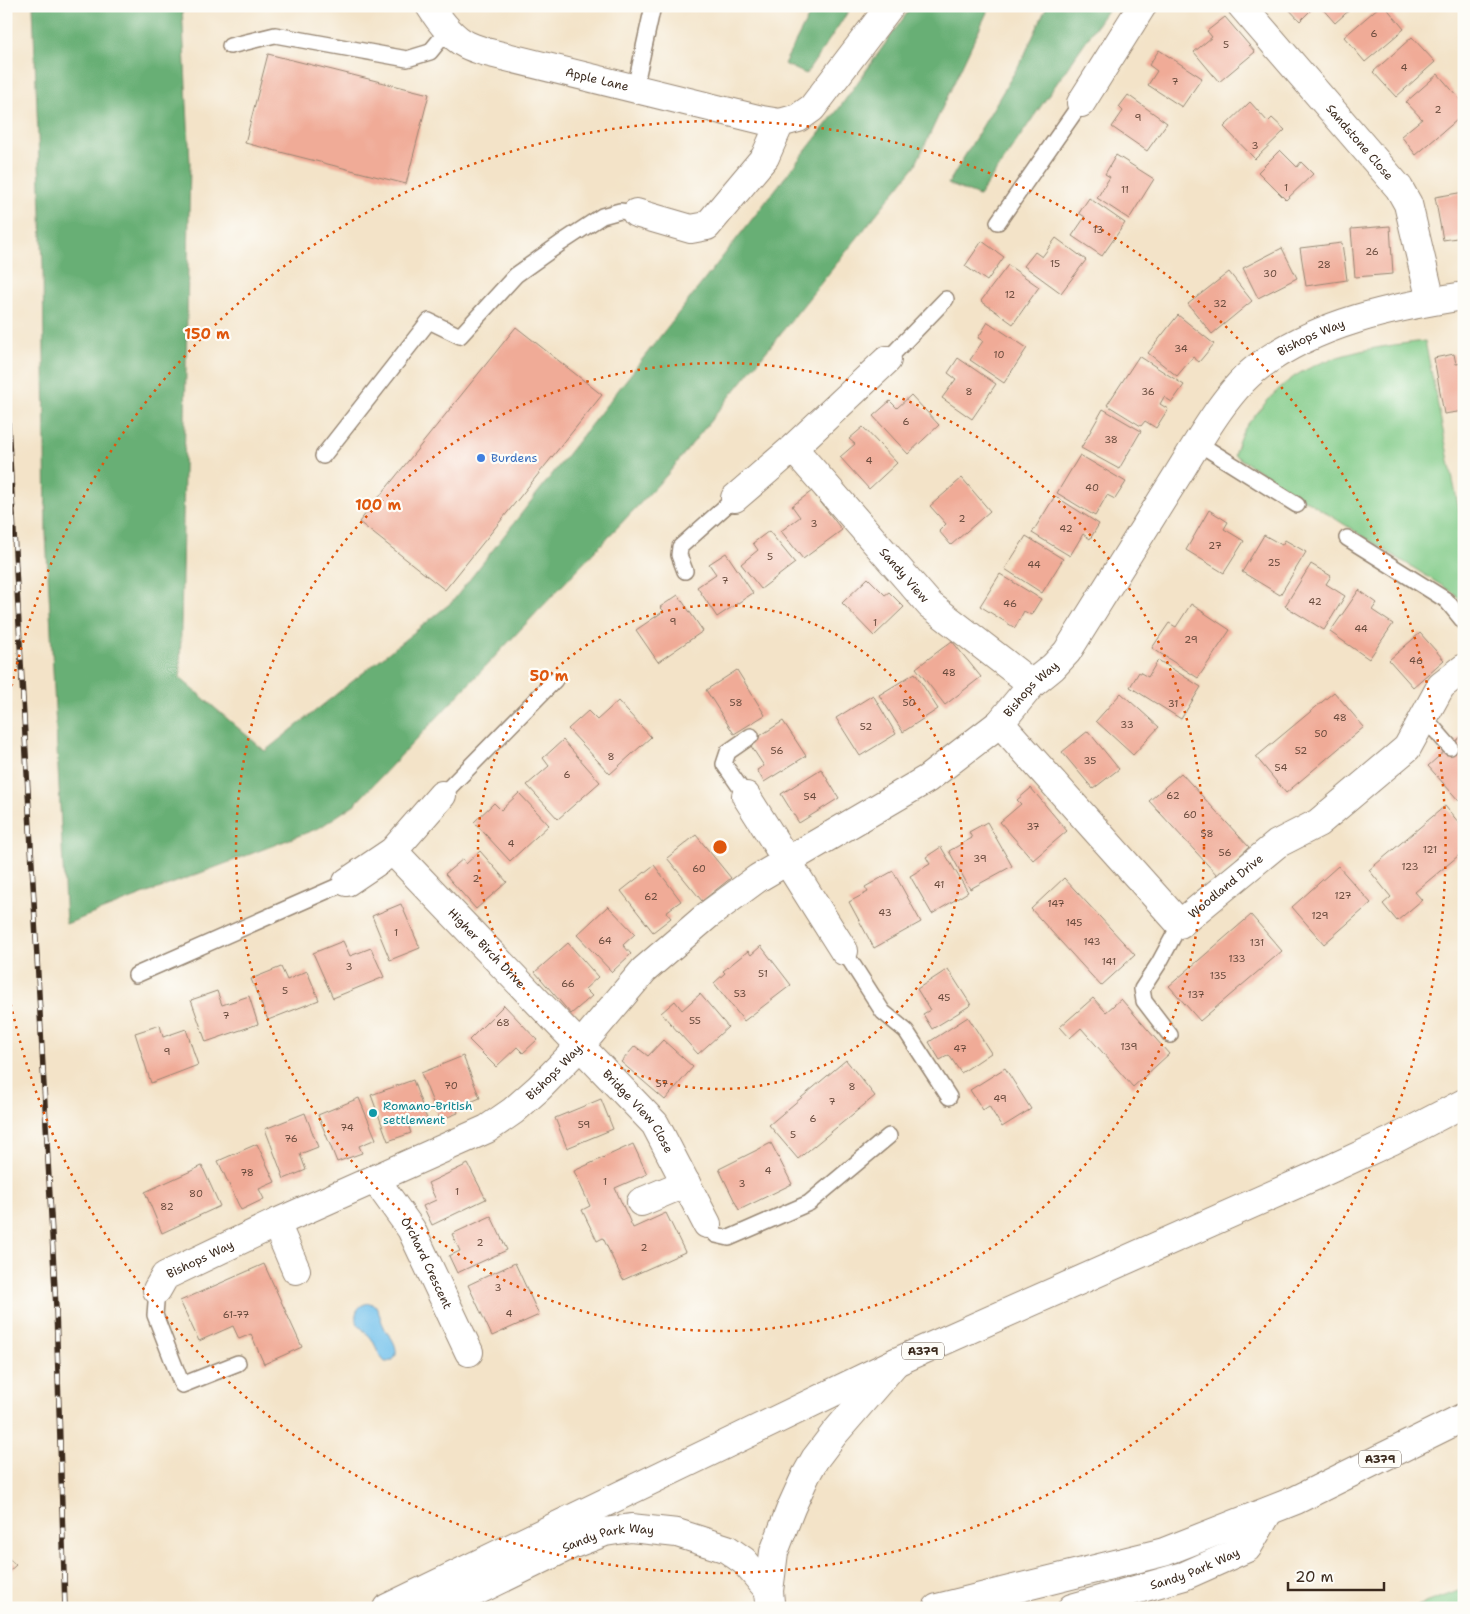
<svg xmlns="http://www.w3.org/2000/svg" width="1470" height="1614" viewBox="0 0 1470 1614" font-family="'Shantell Sans',sans-serif">
  <style>
    .green { fill: #81cb88; stroke: #5e7a53 }
    .forest { fill: #68af74; stroke: #526c49 }
    .water { fill: #71c1ec; stroke: #567685 }
    .building { fill: #f0ab97 }
    .lines { fill: none; stroke-linecap: round; stroke-linejoin: round }
    .lane-casing { stroke: #978673; stroke-width: 18 }
    .street-casing { stroke: #978673; stroke-width: 30 }
    .primary-casing { stroke: #978673; stroke-width: 30 }
    .lane { stroke: #fff; stroke-width: 15 }
    .street { stroke: #fff; stroke-width: 28 }
    .primary { stroke: #fff; stroke-width: 28 }
    .rail-casing { stroke: #3b2a1e; stroke-width: 5.5 }
    .rail { stroke: #fdfcf7; stroke-width: 4; stroke-dasharray: 11; stroke-linecap: butt }
    .ring { fill: none; stroke: #df570d; stroke-width: 2.5; stroke-dasharray: 2.5 5 }
    .shop-dot { fill: #3f7fe0; stroke: #fdfcf7; stroke-width: 2 }
    .culture-dot { fill: #0f9aa8; stroke: #fdfcf7; stroke-width: 2 }
    .labels { text-anchor: middle; stroke-width: 4.5; stroke-linejoin: round; paint-order: stroke }
    .number-label { font-size: 10px; fill: #684a3c }
    .shield { fill: #fdfcf7; stroke: #75695f; stroke-width: 1 }
    .shield-label { font-size: 11px; font-weight: bold; fill: #3b2a1e }
    .street-label { font-size: 12px; fill: #3b2a1e; stroke: #fdfcf7 }
    .shop-label { font-size: 12px; fill: #366cbe; stroke: #fdfcf7; text-anchor: start }
    .culture-label { font-size: 12px; fill: #0d838f; stroke: #fdfcf7; text-anchor: start }
    .centre { fill: #df570d; stroke: #fdfcf7; stroke-width: 2.5 }
    .ring-label { font-size: 15px; text-anchor: middle; font-weight: bold; fill: #df570d; stroke: #fdfcf7; stroke-width: 4.5; stroke-linejoin: round; paint-order: stroke }
  </style>
  <rect width="100%" height="100%" fill="#fdfcf7"/>
  <filter id="ink" filterUnits="userSpaceOnUse"><feTurbulence type="fractalNoise" baseFrequency=".02" numOctaves="2"/><feDisplacementMap in="SourceGraphic" scale="10" xChannelSelector="R" yChannelSelector="G"/><feConvolveMatrix kernelMatrix="1 2 1 2 8 2 1 2 1" color-interpolation-filters="sRGB"/></filter>
  <filter id="wash" filterUnits="userSpaceOnUse"><feTurbulence type="fractalNoise" baseFrequency=".0096" numOctaves="4" result="noise"/><feDisplacementMap in="SourceGraphic" scale="20" xChannelSelector="R" yChannelSelector="G"/><feGaussianBlur stdDeviation="1.12" result="paint"/><feColorMatrix in="noise" values="0 0 0 0 0 0 0 0 0 0 0 0 0 0 0 0 0 1.4 0 .05"/><feComposite in="paint" operator="in"/></filter>
  <g filter="url(#wash)">
    <rect width="100%" height="100%" fill="#f3e3c8"/>
    <g class="green">
      <path d="M1425,341L1464,535V604L1455,594L1234,455C1237,447 1239,437 1244,430C1247,424 1253,418 1258,412C1270,397 1283,383 1300,373C1337,352 1383,346 1425,341Z"/>
      <polygon points="1464,1589 1464,1608 1412,1608"/>
    </g>
    <g class="forest">
      <polygon points="33,6 182,6 190,163 180,678 265,751 452,602 840,107 912,6 990,6 915,166 667,475 355,804 319,828 66,924 46,534 43,266"/>
      <polygon points="814,6 852,6 806,74 784,64"/>
      <polygon points="1047,6 1110,6 979,196 948,184 1023,58"/>
    </g>
    <path class="water" d="M370,1303L376,1306C380,1314 381,1322 385,1329C386,1333 390,1335 392,1339C398,1349 399,1362 385,1362C379,1356 377,1349 373,1341C368,1331 351,1325 357,1311C360,1305 364,1304 370,1303Z"/>
    <g id="blocks">
      <g class="building">
        <polygon points="1286,6 1315,6 1300,21"/>
        <polygon points="1320,6 1354,6 1335,23"/>
        <polygon points="1380,6 1385,6 1404,29 1365,62 1344,37"/>
        <polygon points="1225,17 1255,52 1219,82 1194,52 1212,37 1207,31"/>
        <polygon points="1412,37 1435,62 1396,97 1373,72"/>
        <polygon points="1159,50 1202,78 1182,107 1148,85 1157,71 1149,65"/>
        <polygon points="268,54 429,94 406,184 245,143"/>
        <polygon points="1438,74 1464,104 1464,114 1416,155 1401,136 1422,119 1406,102"/>
        <polygon points="1128,95 1167,123 1147,151 1112,127 1123,111 1119,107"/>
        <polygon points="1250,102 1268,122 1272,118 1285,130 1255,159 1224,127"/>
        <polygon points="1280,150 1297,167 1301,162 1313,174 1286,200 1258,172"/>
        <polygon points="1116,155 1154,179 1129,219 1097,198 1110,177 1105,174"/>
        <polygon points="1464,192 1464,237 1443,240 1435,197"/>
        <polygon points="1089,198 1125,223 1102,256 1072,236 1085,217 1079,213"/>
        <polygon points="1390,226 1393,274 1355,277 1351,229"/>
        <polygon points="1056,238 1086,260 1061,293 1024,266 1035,252 1042,257"/>
        <polygon points="982,241 1004,257 987,281 965,266"/>
        <polygon points="1342,243 1347,280 1306,286 1300,248"/>
        <polygon points="1282,248 1297,278 1258,298 1243,268"/>
        <polygon points="1008,265 1039,287 1013,324 981,301"/>
        <polygon points="1229,272 1252,301 1212,334 1188,304"/>
        <polygon points="1178,315 1214,344 1199,362 1193,357 1177,376 1148,353"/>
        <polygon points="988,322 1027,348 1004,383 970,360 983,341 978,338"/>
        <polygon points="516,327 602,395 445,590 359,522"/>
        <polygon points="1454,354 1456,364 1464,363 1464,411 1444,414 1434,358"/>
        <polygon points="1139,356 1184,385 1172,402 1164,397 1160,404 1168,409 1156,428 1145,421 1141,426 1107,405"/>
        <polygon points="958,358 996,384 972,419 942,398 956,379 948,373"/>
        <polygon points="911,395 939,425 908,454 873,416 890,401 897,408"/>
        <polygon points="1103,409 1141,431 1119,469 1081,448"/>
        <polygon points="863,427 897,463 869,489 840,457 855,444 849,439"/>
        <polygon points="1080,455 1126,482 1115,499 1107,495 1095,516 1057,493"/>
        <polygon points="962,478 990,511 951,545 939,531 946,524 930,506"/>
        <polygon points="812,491 842,530 803,559 781,531 800,517 792,506"/>
        <polygon points="1055,496 1099,524 1090,539 1083,534 1070,556 1032,533"/>
        <polygon points="1209,510 1228,522 1224,529 1244,541 1224,573 1186,550"/>
        <polygon points="769,531 795,563 761,589 741,564 758,550 753,543"/>
        <polygon points="1264,535 1282,545 1285,540 1306,552 1280,595 1242,572"/>
        <polygon points="1026,536 1063,559 1042,593 1005,569"/>
        <polygon points="726,553 753,593 717,617 697,587 716,574 709,564"/>
        <polygon points="1311,564 1331,576 1326,584 1345,596 1324,630 1285,606"/>
        <polygon points="1000,574 1041,599 1031,615 1024,611 1015,628 980,606"/>
        <polygon points="868,578 885,595 889,592 904,607 874,636 842,603"/>
        <polygon points="1359,590 1377,603 1372,610 1393,624 1369,659 1330,632"/>
        <polygon points="678,595 703,631 658,662 636,630 664,611 660,607"/>
        <polygon points="1191,604 1230,630 1198,678 1152,648 1169,623 1176,627"/>
        <polygon points="1420,633 1444,660 1413,687 1389,660"/>
        <polygon points="952,641 981,677 945,705 916,668"/>
        <polygon points="1158,660 1201,687 1181,719 1130,687 1139,672 1148,677"/>
        <polygon points="737,670 765,715 734,734 706,690"/>
        <polygon points="915,673 938,709 903,732 879,695"/>
        <polygon points="1334,692 1364,727 1286,793 1256,757"/>
        <polygon points="1121,693 1159,727 1133,755 1096,721"/>
        <polygon points="873,695 896,734 860,756 836,718"/>
        <polygon points="618,701 651,737 610,774 568,729 588,711 597,720"/>
        <polygon points="783,721 806,756 764,782 757,770 764,766 749,743"/>
        <polygon points="1088,731 1119,769 1093,789 1062,752"/>
        <polygon points="1464,734 1464,797 1459,801 1428,766"/>
        <polygon points="563,740 600,782 558,819 527,785 549,766 543,758"/>
        <polygon points="821,769 839,798 799,823 781,794"/>
        <polygon points="1181,773 1249,847 1218,876 1149,801"/>
        <polygon points="1031,788 1067,831 1033,860 1000,822 1021,804 1017,800"/>
        <polygon points="519,793 549,825 510,861 474,822 494,803 501,810"/>
        <polygon points="1445,806 1464,829 1464,851 1415,892 1422,900 1397,921 1383,904 1391,897 1369,870"/>
        <polygon points="987,822 1012,866 970,889 949,851 972,838 969,832"/>
        <polygon points="696,835 731,878 702,901 667,858"/>
        <polygon points="941,847 968,892 932,914 910,876 930,864 926,857"/>
        <polygon points="480,851 507,882 476,909 445,874 463,859 466,864"/>
        <polygon points="654,865 681,901 666,912 671,918 653,932 621,891"/>
        <polygon points="1338,866 1371,903 1324,944 1292,907"/>
        <polygon points="893,871 921,922 874,948 849,902 868,892 865,887"/>
        <polygon points="1064,878 1135,955 1101,986 1031,909"/>
        <polygon points="401,904 420,948 390,960 372,916"/>
        <polygon points="608,906 635,934 623,945 631,954 612,972 577,935"/>
        <polygon points="1251,915 1282,951 1200,1021 1169,986"/>
        <polygon points="343,941 350,956 371,948 384,977 333,998 313,953"/>
        <polygon points="568,943 598,977 585,989 592,996 571,1014 535,972"/>
        <polygon points="761,946 791,985 744,1021 714,983 725,973 723,971 748,951 751,955"/>
        <polygon points="281,967 287,980 307,971 319,1000 268,1020 251,979"/>
        <polygon points="948,969 971,1005 932,1029 923,1014 930,1010 917,989"/>
        <polygon points="217,991 222,1005 249,996 258,1024 206,1042 191,1000"/>
        <polygon points="700,994 728,1027 698,1054 661,1013 675,1001 682,1010"/>
        <polygon points="1093,998 1106,1012 1121,999 1169,1054 1133,1087 1081,1028 1070,1038 1060,1027"/>
        <polygon points="504,1005 537,1040 523,1053 517,1047 496,1067 469,1040"/>
        <polygon points="968,1017 991,1053 961,1073 949,1055 940,1060 929,1042"/>
        <polygon points="160,1025 163,1037 186,1029 198,1065 151,1083 135,1033"/>
        <polygon points="663,1040 693,1067 665,1100 621,1062 635,1046 648,1056"/>
        <polygon points="463,1056 480,1098 456,1108 458,1113 440,1120 421,1073"/>
        <polygon points="846,1060 875,1096 798,1159 769,1125"/>
        <polygon points="1005,1068 1031,1109 1002,1127 989,1106 983,1110 970,1090"/>
        <polygon points="413,1080 427,1119 408,1125 411,1133 388,1141 371,1095"/>
        <polygon points="359,1098 376,1139 359,1146 362,1153 337,1162 318,1115"/>
        <polygon points="601,1099 613,1129 567,1148 555,1118"/>
        <polygon points="305,1113 318,1147 300,1154 306,1170 284,1179 265,1129"/>
        <polygon points="771,1143 792,1184 739,1210 719,1169"/>
        <polygon points="257,1144 275,1182 259,1189 264,1199 241,1210 218,1161"/>
        <polygon points="633,1144 647,1174 615,1188 633,1228 666,1213 685,1252 623,1280 603,1238 597,1241 582,1210 590,1206 574,1171"/>
        <polygon points="468,1164 486,1199 432,1225 423,1206 436,1200 428,1183"/>
        <polygon points="202,1166 220,1206 162,1233 145,1192"/>
        <polygon points="491,1216 507,1250 457,1273 449,1256 460,1251 452,1234"/>
        <polygon points="515,1263 539,1315 492,1336 468,1285"/>
        <polygon points="264,1264 302,1347 264,1364 251,1334 239,1339 233,1326 199,1341 180,1301"/>
        <rect x="6" y="1437" width="2" height="42"/>
        <polygon points="6,1556 16,1565 6,1574"/>
      </g>
    </g>
  </g>
  <g filter="url(#ink)">
    <use href="#blocks" fill-opacity="0" stroke="#978673" stroke-width="1"/>
    <g class="lines">
      <defs>
        <g id="lane">
          <polyline points="230,46 275,35 407,59 430,52 448,30"/>
          <polyline points="635,88 653,6"/>
          <polyline points="998,222 1081,103"/>
          <polyline points="887,360 946,299"/>
          <polyline points="1198,443 1297,505"/>
          <polyline points="323,456 429,321 460,336 516,275 561,243 602,216 620,211 636,213"/>
          <polyline points="1347,538 1446,600 1464,622"/>
          <polyline points="685,571 679,555 680,547 735,498"/>
          <polyline points="1424,717 1450,747"/>
          <polyline points="442,795 555,680"/>
          <polyline points="746,796 724,764 728,752 751,736"/>
          <polyline points="844,951 883,1012 906,1031 949,1097"/>
          <polyline points="136,975 347,882"/>
          <polyline points="1170,1035 1144,1001 1142,989 1159,963 1180,924"/>
          <polyline points="707,1224 716,1235 729,1238 809,1203 889,1136"/>
          <polyline points="157,1290 155,1315 182,1385 238,1363"/>
        </g>
        <g id="street">
          <path id="s1" d="M430,6C439,20 451,37 467,45C473,48 480,50 486,52L762,120L780,123"/>
          <path id="s2" d="M1242,6L1399,188L1408,204L1431,301"/>
          <polyline points="1081,103 1142,6"/>
          <polyline points="636,213 691,229 707,226 765,157 780,123 798,118 812,108 890,6"/>
          <path id="s3" d="M793,448L930,605L1032,684"/>
          <polyline points="735,498 793,448 887,360"/>
          <path id="s4" d="M1000,723L1180,924L1277,844L1318,823L1407,748L1441,686L1464,668"/>
          <polyline points="746,796 844,951"/>
          <path id="s5" d="M393,851L655,1124L707,1224"/>
          <polyline points="347,882 393,851 442,795"/>
          <path id="s6" d="M375,1179L411,1229L469,1352"/>
          <polyline points="641,1202 686,1183"/>
          <polyline points="276,1223 296,1270"/>
          <path id="s7" d="M157,1290L165,1276L276,1223L487,1129L513,1111L539,1088L580,1046L644,970L708,915L758,878L927,779L1000,723L1032,684L1053,667L1067,652C1103,595 1139,537 1175,479C1197,444 1226,391 1258,367C1316,323 1393,307 1464,296"/>
          <polyline points="770,1602 769,1591 774,1552 791,1508 806,1475 815,1459 834,1434 896,1362"/>
          <path id="s8" d="M442,1608L571,1545L605,1532L631,1528L677,1533L727,1549L744,1561L769,1591"/>
          <path id="s9" d="M1072,1608L1184,1576L1247,1548L1269,1511"/>
        </g>
        <g id="primary">
          <polyline points="387,1608 896,1362 1315,1176 1391,1141 1464,1103"/>
          <polyline points="937,1608 1164,1552 1296,1500 1464,1417"/>
        </g>
      </defs>
      <use href="#lane" class="lane-casing"/>
      <use href="#street" class="street-casing"/>
      <use href="#primary" class="primary-casing"/>
      <use href="#lane" class="lane"/>
      <use href="#street" class="street"/>
      <use href="#primary" class="primary"/>
      <defs>
        <polyline id="rail" points="6,385 56,1308 65,1608"/>
      </defs>
      <use href="#rail" class="rail-casing"/>
      <use href="#rail" class="rail"/>
    </g>
  </g>
  <g class="ring">
    <circle cx="720" cy="847" r="242"/>
    <circle cx="720" cy="847" r="484"/>
    <path d="M7 708A726 726 0 1 1 7 986"/>
  </g>
  <circle class="shop-dot" cx="481" cy="458" r="5"/>
  <circle class="culture-dot" cx="373" cy="1113" r="5"/>
  <g class="labels">
    <g class="number-label">
      <text x="1374" y="37">6</text>
      <text x="1226" y="48">5</text>
      <text x="1404" y="71">4</text>
      <text x="1175" y="85">7</text>
      <text x="1438" y="113">2</text>
      <text x="1138" y="121">9</text>
      <text x="1255" y="149">3</text>
      <text x="1286" y="191">1</text>
      <text x="1125" y="193">11</text>
      <text x="1098" y="233">13</text>
      <text x="1372" y="255">26</text>
      <text x="1055" y="267">15</text>
      <text x="1324" y="268">28</text>
      <text x="1270" y="277">30</text>
      <text x="1010" y="298">12</text>
      <text x="1220" y="307">32</text>
      <text x="1181" y="352">34</text>
      <text x="999" y="358">10</text>
      <text x="969" y="395">8</text>
      <text x="1148" y="395">36</text>
      <text x="906" y="425">6</text>
      <text x="1111" y="443">38</text>
      <text x="869" y="464">4</text>
      <text x="1092" y="491">40</text>
      <text x="962" y="522">2</text>
      <text x="814" y="527">3</text>
      <text x="1066" y="532">42</text>
      <text x="1215" y="549">27</text>
      <text x="770" y="560">5</text>
      <text x="1274" y="566">25</text>
      <text x="1034" y="568">44</text>
      <text x="725" y="584">7</text>
      <text x="1315" y="605">42</text>
      <text x="1010" y="607">46</text>
      <text x="673" y="625">9</text>
      <text x="875" y="626">1</text>
      <text x="1361" y="632">44</text>
      <text x="1191" y="643">29</text>
      <text x="1416" y="664">46</text>
      <text x="949" y="676">48</text>
      <text x="736" y="706">58</text>
      <text x="909" y="706">50</text>
      <text x="1173" y="707">31</text>
      <text x="1340" y="721">48</text>
      <text x="1127" y="728">33</text>
      <text x="866" y="730">52</text>
      <text x="1321" y="737">50</text>
      <text x="777" y="754">56</text>
      <text x="1301" y="754">52</text>
      <text x="611" y="760">8</text>
      <text x="1090" y="764">35</text>
      <text x="1281" y="771">54</text>
      <text x="567" y="778">6</text>
      <text x="1173" y="799">62</text>
      <text x="810" y="800">54</text>
      <text x="1190" y="818">60</text>
      <text x="1033" y="830">37</text>
      <text x="1207" y="837">58</text>
      <text x="511" y="847">4</text>
      <text x="1430" y="853">121</text>
      <text x="1225" y="856">56</text>
      <text x="980" y="862">39</text>
      <text x="1410" y="870">123</text>
      <text x="699" y="872">60</text>
      <text x="476" y="882">2</text>
      <text x="939" y="888">41</text>
      <text x="1343" y="899">127</text>
      <text x="651" y="900">62</text>
      <text x="1056" y="907">147</text>
      <text x="885" y="916">43</text>
      <text x="1320" y="919">129</text>
      <text x="1074" y="926">145</text>
      <text x="396" y="936">1</text>
      <text x="605" y="944">64</text>
      <text x="1092" y="945">143</text>
      <text x="1257" y="946">131</text>
      <text x="1237" y="962">133</text>
      <text x="1109" y="965">141</text>
      <text x="349" y="970">3</text>
      <text x="763" y="977">51</text>
      <text x="1218" y="979">135</text>
      <text x="568" y="987">66</text>
      <text x="285" y="994">5</text>
      <text x="740" y="997">53</text>
      <text x="1196" y="998">137</text>
      <text x="944" y="1001">45</text>
      <text x="226" y="1019">7</text>
      <text x="695" y="1024">55</text>
      <text x="503" y="1026">68</text>
      <text x="1129" y="1050">139</text>
      <text x="960" y="1052">47</text>
      <text x="167" y="1055">9</text>
      <text x="662" y="1087">57</text>
      <text x="451" y="1089">70</text>
      <text x="852" y="1090">8</text>
      <text x="1000" y="1102">49</text>
      <text x="832" y="1105">7</text>
      <text x="813" y="1122">6</text>
      <text x="584" y="1128">59</text>
      <text x="347" y="1131">74</text>
      <text x="793" y="1138">5</text>
      <text x="291" y="1142">76</text>
      <text x="768" y="1174">4</text>
      <text x="247" y="1176">78</text>
      <text x="605" y="1185">1</text>
      <text x="742" y="1187">3</text>
      <text x="457" y="1195">1</text>
      <text x="196" y="1197">80</text>
      <text x="167" y="1210">82</text>
      <text x="480" y="1246">2</text>
      <text x="644" y="1251">2</text>
      <text x="498" y="1291">3</text>
      <text x="509" y="1317">4</text>
      <text x="236" y="1318">61-77</text>
    </g>
    <g class="shield">
      <rect x="902" y="1342.5" width="42" height="17" rx="4"/>
      <rect x="1359" y="1450.5" width="42" height="17" rx="4"/>
    </g>
    <g class="shield-label">
      <text x="923" y="1355">A379</text>
      <text x="1380" y="1463">A379</text>
    </g>
    <g class="street-label">
      <text dy="4" stroke="none"><textPath href="#s1" startOffset="189">Apple Lane</textPath></text>
      <text dy="4" stroke="none"><textPath href="#s2" startOffset="180">Sandstone Close</textPath></text>
      <text dy="4" stroke="none"><textPath href="#s7" startOffset="1532">Bishops Way</textPath></text>
      <text dy="4" stroke="none"><textPath href="#s3" startOffset="169">Sandy View</textPath></text>
      <text dy="4" stroke="none"><textPath href="#s7" startOffset="1075">Bishops Way</textPath></text>
      <text dy="4" stroke="none"><textPath href="#s4" startOffset="329">Woodland Drive</textPath></text>
      <text dy="4" stroke="none"><textPath href="#s5" startOffset="135">Higher Birch Drive</textPath></text>
      <text dy="4" stroke="none"><textPath href="#s7" startOffset="458">Bishops Way</textPath></text>
      <text dy="4" stroke="none"><textPath href="#s5" startOffset="358">Bridge View Close</textPath></text>
      <text dy="4" stroke="none"><textPath href="#s7" startOffset="55">Bishops Way</textPath></text>
      <text dy="4" stroke="none"><textPath href="#s6" startOffset="99">Orchard Crescent</textPath></text>
      <text dy="4" stroke="none"><textPath href="#s8" startOffset="182">Sandy Park Way</textPath></text>
      <text dy="4" stroke="none"><textPath href="#s9" startOffset="129">Sandy Park Way</textPath></text>
    </g>
    <g class="shop-label">
      <text x="491" y="462">Burdens</text>
    </g>
    <g class="culture-label">
      <text x="383" y="1110">Romano-British<tspan x="383" dy="14">settlement</tspan></text>
    </g>
  </g>
  <circle cx="720" cy="847" r="8" class="centre"/>
  <g class="ring-label">
    <text x="207" y="339">150 m</text>
    <text x="378" y="510">100 m</text>
    <text x="549" y="681">50 m</text>
  </g>
  <rect width="1470" height="1614" fill="none" stroke="#fdfcf7" stroke-width="25"/>
  <path d="M1288 1582v8h96v-8" fill="none" stroke="#3b2a1e" stroke-width="2.5"/>
  <text x="1295" y="1582" font-size="15" fill="#3b2a1e" stroke="#fdfcf7" stroke-width="4" paint-order="stroke">20 m</text>
</svg>
